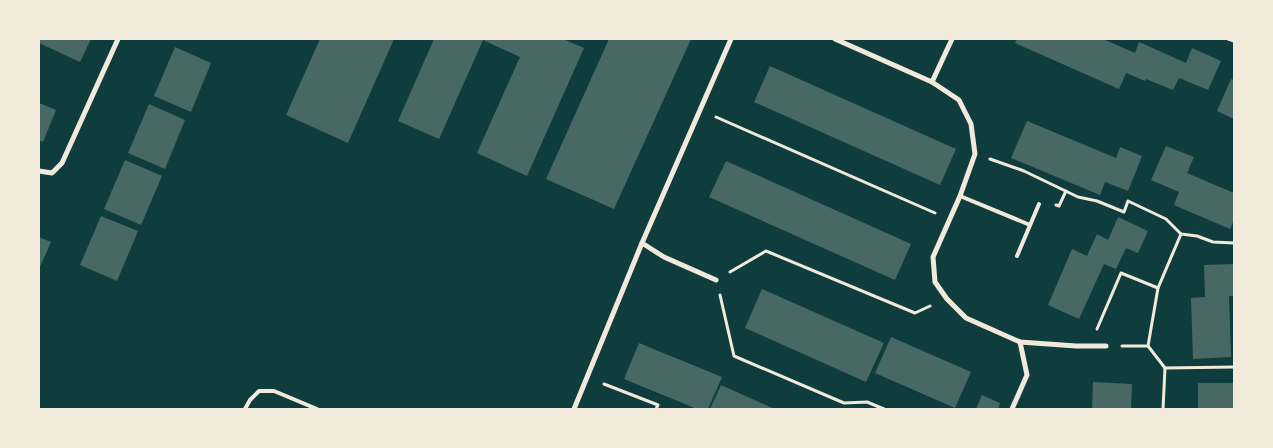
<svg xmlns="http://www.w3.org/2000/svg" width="1273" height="448" viewBox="0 0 1273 448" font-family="Raleway,sans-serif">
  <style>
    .building { fill: #486865 }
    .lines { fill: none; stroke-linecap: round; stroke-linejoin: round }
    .path { stroke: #f1e9da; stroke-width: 3 }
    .service { stroke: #f1e9da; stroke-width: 4 }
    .minor { stroke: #f1e9da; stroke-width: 5 }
  </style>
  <rect width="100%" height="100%" fill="#0f3d3e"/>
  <g class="building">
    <polygon points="39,39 91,39 80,62 39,43"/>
    <polygon points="320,39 394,39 348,143 286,115"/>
    <polygon points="434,39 563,39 584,48 527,176 477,153 520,57 483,40 439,139 398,121"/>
    <polygon points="609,39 691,39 614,209 546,179"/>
    <polygon points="1017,39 1103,39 1135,53 1139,42 1186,63 1192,48 1221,61 1208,90 1179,78 1173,90 1146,79 1145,81 1126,73 1119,89 1015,43"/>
    <polygon points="175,47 211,63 191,112 154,96"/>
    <polygon points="770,66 956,149 940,185 754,102"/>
    <polygon points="1231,79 1234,80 1234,119 1217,111"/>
    <polygon points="39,103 56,110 43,142 39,140"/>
    <polygon points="149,104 185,120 165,169 128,153"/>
    <polygon points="1027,121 1116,158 1120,147 1142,156 1128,191 1105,182 1100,195 1011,158"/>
    <polygon points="1166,146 1194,157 1187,173 1234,193 1234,220 1230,229 1174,205 1179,192 1151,180"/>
    <polygon points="125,160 162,176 141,225 104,209"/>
    <polygon points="726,161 911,244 895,280 709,197"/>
    <polygon points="101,216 138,231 117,281 80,265"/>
    <polygon points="1118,217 1148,231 1138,253 1126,248 1116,269 1104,264 1079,319 1048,305 1072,249 1087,256 1097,234 1108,240"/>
    <polygon points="39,237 51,242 39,269"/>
    <polygon points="1234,264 1234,296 1229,296 1231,357 1193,359 1191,298 1205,297 1204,265"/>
    <polygon points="762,289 884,343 866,382 745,328"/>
    <polygon points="891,337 971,372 955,408 875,373"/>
    <polygon points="639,343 722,377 708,409 697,409 624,379"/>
    <polygon points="1093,382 1132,384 1131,409 1092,409"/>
    <rect x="1198" y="383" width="36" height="26"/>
    <polygon points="721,385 741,394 775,409 710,409"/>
    <polygon points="982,395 1000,403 998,409 976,409"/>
  </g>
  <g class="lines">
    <g class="path">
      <polyline points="1228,39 1234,41"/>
      <polyline points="716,117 935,213"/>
      <polyline points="990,159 1024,171 1078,197 1097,201 1124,212 1128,201 1166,219 1181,234 1197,236 1213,242 1234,243"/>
      <polyline points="1056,205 1059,206 1066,191"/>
      <polyline points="730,272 766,251 915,313 930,306"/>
      <polyline points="720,295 734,356 844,403 867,402 884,409"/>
      <polyline points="1097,329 1121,273 1158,288"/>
      <polyline points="1122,346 1148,346 1158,288 1181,234"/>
      <polyline points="1148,346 1165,368 1163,409"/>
      <polyline points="1165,368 1234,367"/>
      <polyline points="604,384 658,405 656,409"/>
    </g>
    <g class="service">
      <polyline points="960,196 1030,225"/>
      <polyline points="1017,256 1039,204"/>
      <polyline points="245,409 250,400 259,391 274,391 317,409"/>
    </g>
    <g class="minor">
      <polyline points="835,39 932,82 959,100 971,124 975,154 960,196 933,257 935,282 947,299 966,318 1020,342 1076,346 1106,346"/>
      <polyline points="932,82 952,39"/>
      <polyline points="39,171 52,173 62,163 118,39"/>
      <polyline points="642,243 664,257 716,280"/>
      <polyline points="574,409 642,243 731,39"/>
      <polyline points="1012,409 1027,375 1020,342"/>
    </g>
  </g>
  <rect width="1273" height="448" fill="none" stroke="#f1e9da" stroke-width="80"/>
</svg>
